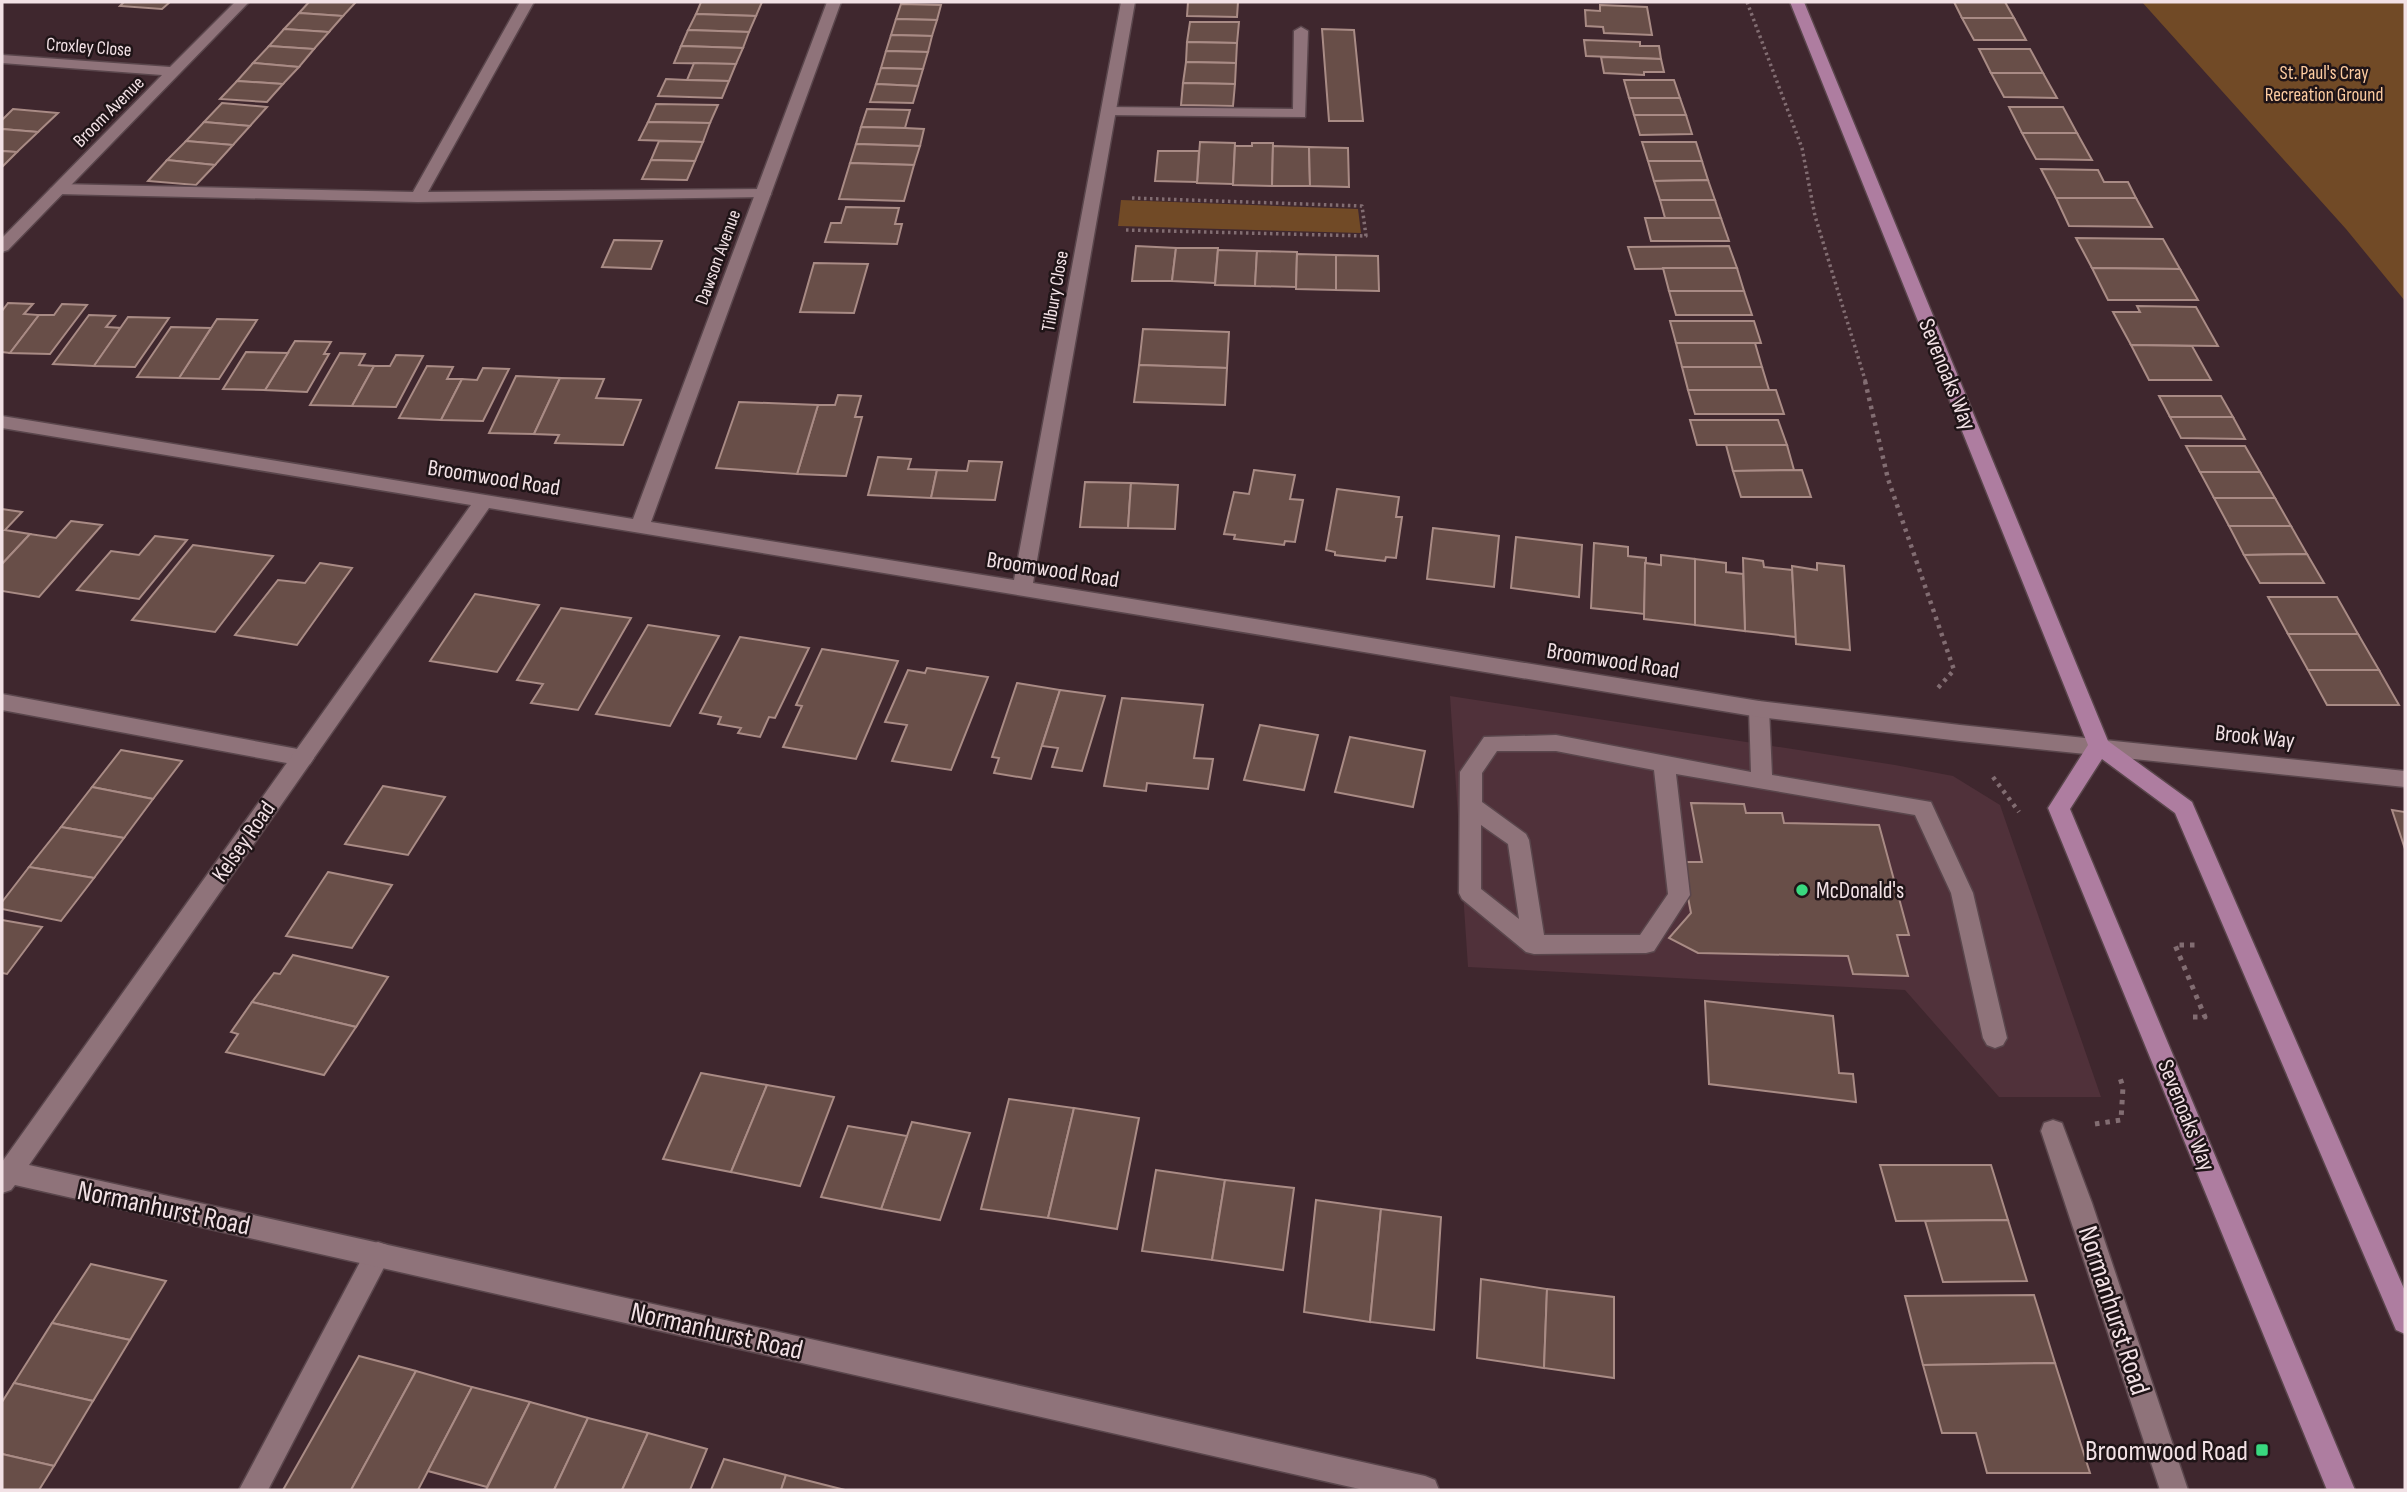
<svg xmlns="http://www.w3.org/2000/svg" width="2407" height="1492" viewBox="0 0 2407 1492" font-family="'Sofia Sans Condensed',sans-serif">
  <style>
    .built { fill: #50313a }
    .green { fill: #714a26 }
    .building { fill: #684e48; stroke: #a98b85; stroke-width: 2 }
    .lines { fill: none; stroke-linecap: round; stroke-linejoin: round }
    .lane-casing { stroke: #5a464c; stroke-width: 3 }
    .street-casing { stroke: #5a464c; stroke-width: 3 }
    .primary-casing { stroke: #5a464c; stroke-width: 3 }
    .path-far2 { stroke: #826d72; stroke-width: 3.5; stroke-dasharray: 2.5 3.5; stroke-linecap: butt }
    .path-far1 { stroke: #826d72; stroke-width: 4.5; stroke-dasharray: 3.5 5; stroke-linecap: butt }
    .path { stroke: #826d72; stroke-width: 5; stroke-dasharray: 4.5 6; stroke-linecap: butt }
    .lane { fill: #8f737a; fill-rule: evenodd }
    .street { fill: #8f737a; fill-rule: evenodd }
    .primary { fill: #ae7da0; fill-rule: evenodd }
    .poi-dot { fill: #39d87f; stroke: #1f1417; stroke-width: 2.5 }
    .labels { text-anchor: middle; stroke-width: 5; stroke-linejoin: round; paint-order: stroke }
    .far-street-label { font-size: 19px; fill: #f2e1e5; stroke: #1f1417 }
    .far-park-label { font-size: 19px; fill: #fdcca1; stroke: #1f1417 }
    .street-label { font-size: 23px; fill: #f2e1e5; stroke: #1f1417 }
    .poi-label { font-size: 23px; fill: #f2e1e5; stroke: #1f1417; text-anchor: start }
    .near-street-label { font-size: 28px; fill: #f2e1e5; stroke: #1f1417 }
    .near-poi-label { font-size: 28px; fill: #f2e1e5; stroke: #1f1417; text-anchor: end }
  </style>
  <rect width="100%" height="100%" fill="#3f272e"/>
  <polygon class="built" points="1450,696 1895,765 1953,776 2000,805 2101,1097 1999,1097 1905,990 1468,967"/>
  <g class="green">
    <polygon points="2142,2 2405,2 2405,301 2346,229"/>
    <polygon points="1121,200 1358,209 1361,233 1118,226"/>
  </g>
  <g class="building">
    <polygon points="124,2 170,2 162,9 120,6"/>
    <polygon points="309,2 356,2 343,16 299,13"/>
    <polygon points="701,2 762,2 756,16 696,14"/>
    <polygon points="1188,2 1238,2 1237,17 1187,16"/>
    <polygon points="1954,2 2005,2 2014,18 1962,18"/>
    <polygon points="901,4 941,5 937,20 896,19"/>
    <polygon points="1600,5 1647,7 1652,35 1604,33 1603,27 1586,26 1585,10 1600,11"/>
    <polygon points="299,13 343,16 329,32 284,29"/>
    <polygon points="696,14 756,16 749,32 688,30"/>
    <polygon points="1962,18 2014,18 2026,40 1974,40"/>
    <polygon points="896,19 937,20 932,36 891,35"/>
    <polygon points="1190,22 1239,22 1237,43 1187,42"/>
    <polygon points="284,29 329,32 314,49 269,46"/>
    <polygon points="1322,29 1354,30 1363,121 1329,121"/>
    <polygon points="688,30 749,32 743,48 681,46"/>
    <polygon points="891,35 932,36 928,52 886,51"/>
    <polygon points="1584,40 1640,42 1640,46 1659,46 1661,59 1586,56"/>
    <polygon points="1187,42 1237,43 1236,63 1186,62"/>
    <polygon points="269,46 314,49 299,67 253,63"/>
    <polygon points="681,46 743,48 736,64 674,63"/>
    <polygon points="1979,49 2030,49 2043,73 1991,73"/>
    <polygon points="886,51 928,52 923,69 881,68"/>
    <polygon points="1601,57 1661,59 1664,72 1644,72 1644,75 1604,73"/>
    <polygon points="1186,62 1236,63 1235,84 1183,83"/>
    <polygon points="253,63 299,67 283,84 237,81"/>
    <polygon points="694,63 736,64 729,81 687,80"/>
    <polygon points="881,68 923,69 918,86 876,84"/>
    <polygon points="1991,73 2043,73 2057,98 2004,97"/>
    <polygon points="666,79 687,80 729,81 722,98 658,96"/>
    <polygon points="1624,80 1674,80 1680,98 1629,98"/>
    <polygon points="237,81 283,84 267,102 220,99"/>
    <polygon points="1183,83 1235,84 1233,106 1181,105"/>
    <polygon points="876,84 918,86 913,103 870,102"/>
    <polygon points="1629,98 1680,98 1686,115 1634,115"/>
    <polygon points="222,103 267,107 250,126 204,122"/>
    <polygon points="656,104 718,105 710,123 648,122"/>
    <polygon points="2009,107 2063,107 2077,133 2022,133"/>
    <polygon points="13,109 58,113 38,132 2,129 2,120"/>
    <polygon points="867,109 910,110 905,128 861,127"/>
    <polygon points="1634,115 1686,115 1692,134 1640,135"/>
    <polygon points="204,122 250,126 233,145 186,141"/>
    <polygon points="648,122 710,123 703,142 639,140"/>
    <polygon points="861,127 905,128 924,129 920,146 856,144"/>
    <polygon points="2,129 38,132 17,152 2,151"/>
    <polygon points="2022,133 2077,133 2092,160 2036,159"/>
    <polygon points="186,141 233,145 215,165 167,160"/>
    <polygon points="659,141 703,142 695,161 651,160"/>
    <polygon points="1200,142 1235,143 1233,184 1197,183"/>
    <polygon points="1642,142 1696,142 1702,161 1648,161"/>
    <polygon points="1252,143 1273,143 1272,186 1233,185 1235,146 1252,146"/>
    <polygon points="856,144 920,146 914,165 850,163"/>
    <polygon points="1273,146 1309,147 1310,186 1272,186"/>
    <polygon points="1309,147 1348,148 1349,187 1310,186"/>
    <polygon points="2,151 17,152 2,167"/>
    <polygon points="1158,151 1199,151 1197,182 1155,181"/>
    <polygon points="167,160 215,165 196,185 148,181"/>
    <polygon points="651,160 695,161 687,180 642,179"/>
    <polygon points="1648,161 1702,161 1708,180 1654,181"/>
    <polygon points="850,163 914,165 904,201 839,199"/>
    <polygon points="2041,169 2098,170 2104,182 2128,182 2136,198 2056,198"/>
    <polygon points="1708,180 1715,200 1660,200 1654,181"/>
    <polygon points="2056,198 2136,198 2152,227 2069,226"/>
    <polygon points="1660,200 1715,200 1721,218 1665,218"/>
    <polygon points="846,207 899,208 895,224 902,224 897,244 825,242 831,223 841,223"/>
    <polygon points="1645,218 1721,218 1729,241 1651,241"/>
    <polygon points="2076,238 2163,239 2180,269 2092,268"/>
    <polygon points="614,240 662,241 651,269 602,267"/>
    <polygon points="1136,246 1176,248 1172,281 1132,281"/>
    <polygon points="1729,246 1737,268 1635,269 1628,247"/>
    <polygon points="1176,248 1218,248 1215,283 1172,281"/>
    <polygon points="1218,250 1257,251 1255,286 1215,285"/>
    <polygon points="1257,251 1297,252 1296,287 1255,286"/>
    <polygon points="1297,254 1336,255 1336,290 1296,289"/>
    <polygon points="1336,255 1378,256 1379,291 1336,290"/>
    <polygon points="814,263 868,264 854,313 800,312"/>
    <polygon points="1663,268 1737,268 1744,291 1669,291"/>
    <polygon points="2092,268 2180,269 2198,300 2108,300"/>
    <polygon points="1669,291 1744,291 1752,315 1676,315"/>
    <polygon points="8,303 33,304 24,314 39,315 10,353 2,352 2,311"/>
    <polygon points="62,304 87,305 50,354 10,353 39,315 54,315"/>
    <polygon points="2137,306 2196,307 2218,346 2131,345 2113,312 2140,312"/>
    <polygon points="89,315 115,316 106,327 121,328 94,366 53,364"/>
    <polygon points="128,317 169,318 135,367 94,366"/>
    <polygon points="217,319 257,320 219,379 179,378"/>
    <polygon points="1670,321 1754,321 1761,343 1676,343"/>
    <polygon points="171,327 211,328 179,378 137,377"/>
    <polygon points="1143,329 1229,332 1227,368 1139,365"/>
    <polygon points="295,341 331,342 324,354 329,354 307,392 265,390"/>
    <polygon points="1676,343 1755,343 1762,367 1682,367"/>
    <polygon points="2131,345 2192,346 2211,380 2149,380"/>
    <polygon points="246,352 288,353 265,390 223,389"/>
    <polygon points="340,353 365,354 359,365 374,366 352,406 310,405"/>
    <polygon points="396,355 423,356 396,407 352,406 374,366 390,366"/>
    <polygon points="1139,365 1227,368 1225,405 1134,402"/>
    <polygon points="427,366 453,367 447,379 462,379 441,420 399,418"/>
    <polygon points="1682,367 1762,367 1769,390 1688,390"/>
    <polygon points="483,368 509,369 483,421 441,420 462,379 477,380"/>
    <polygon points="516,376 560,378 534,434 489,433"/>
    <polygon points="560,378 604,379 596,398 641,400 623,445 555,443 559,435 534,434"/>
    <polygon points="1688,390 1776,390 1784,414 1695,414"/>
    <polygon points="838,395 861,396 855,417 862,417 846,476 797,474 818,405 835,405"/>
    <polygon points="2159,396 2221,396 2233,417 2170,417"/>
    <polygon points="739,402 818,405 797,474 716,468"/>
    <polygon points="2170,417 2233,417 2245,439 2181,438"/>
    <polygon points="1690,420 1778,420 1787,445 1697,445"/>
    <polygon points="1726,445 1787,445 1794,470 1733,471"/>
    <polygon points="2186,446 2245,446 2260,472 2200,472"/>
    <polygon points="878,457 911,459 908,469 937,470 931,498 868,495"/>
    <polygon points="969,461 1002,462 995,500 931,498 937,470 967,471"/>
    <polygon points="1254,470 1295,475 1290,499 1303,500 1295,542 1285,541 1284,545 1234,539 1235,535 1224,534 1234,492 1249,494"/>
    <polygon points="1802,470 1811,497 1741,497 1733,471"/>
    <polygon points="2200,472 2260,472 2275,498 2214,498"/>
    <polygon points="1085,482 1131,483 1128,528 1080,527"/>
    <polygon points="1131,483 1178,485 1175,529 1128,528"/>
    <polygon points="1337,489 1399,497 1396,517 1402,517 1396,558 1386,557 1385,561 1335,555 1335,552 1326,550"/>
    <polygon points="2214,498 2275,498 2291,526 2229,526"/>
    <polygon points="2,509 22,512 5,530 30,534 2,564"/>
    <polygon points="71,521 102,525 39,597 2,591 2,564 30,534 56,538"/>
    <polygon points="2229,526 2291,526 2307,554 2244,555"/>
    <polygon points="1433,528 1499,536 1494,587 1427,579"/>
    <polygon points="155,536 187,540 139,599 77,590 111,551 139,555"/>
    <polygon points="1516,537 1582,545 1579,597 1511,588"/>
    <polygon points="1594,543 1628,547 1628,556 1646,558 1644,614 1591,608"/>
    <polygon points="193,545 273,556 215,632 132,620"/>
    <polygon points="2307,554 2324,583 2260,583 2244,555"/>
    <polygon points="1661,555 1695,559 1695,625 1644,619 1645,563 1661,565"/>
    <polygon points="1743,558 1763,561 1764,567 1792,570 1796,637 1745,631"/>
    <polygon points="1695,559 1726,563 1726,572 1743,574 1745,631 1695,625"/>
    <polygon points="320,563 352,568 297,645 235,635 278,580 305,583"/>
    <polygon points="1817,563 1844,566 1850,650 1796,644 1792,566 1817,570"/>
    <polygon points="475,594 539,605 497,672 430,661"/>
    <polygon points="2268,597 2337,597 2358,634 2288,634"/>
    <polygon points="561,608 631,618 578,710 531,703 543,684 517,680"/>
    <polygon points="648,625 719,636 670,726 596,714"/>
    <polygon points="2288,634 2358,634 2379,670 2308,670"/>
    <polygon points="740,637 809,648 775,718 769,717 760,737 738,733 741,728 718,724 721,717 700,713"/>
    <polygon points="822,649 898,661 856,759 783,747 802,706 796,705"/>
    <polygon points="927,668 988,677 951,770 892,761 907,725 885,722 908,670 925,673"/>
    <polygon points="2308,670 2379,670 2399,705 2327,705"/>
    <polygon points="1017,683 1060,690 1031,779 994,773 999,758 992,757"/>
    <polygon points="1060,690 1105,696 1082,771 1052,767 1058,748 1042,746"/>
    <polygon points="1122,698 1203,705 1194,758 1213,759 1208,789 1147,783 1146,791 1104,786"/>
    <polygon points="1260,725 1318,735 1304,790 1244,780"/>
    <polygon points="1350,737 1425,751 1413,807 1335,792"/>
    <polygon points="121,750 182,761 153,799 92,787"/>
    <polygon points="383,786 445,797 408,855 345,844"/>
    <polygon points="92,787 153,799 124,838 61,827"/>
    <polygon points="1691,803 1744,804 1746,813 1782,813 1784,823 1879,825 1909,935 1897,935 1908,976 1853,974 1848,956 1698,953 1669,938 1691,913 1681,862 1702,862"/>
    <polygon points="2392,810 2405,812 2405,849"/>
    <polygon points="61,827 124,838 94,878 29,867"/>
    <polygon points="29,867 94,878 61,921 2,909 2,902"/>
    <polygon points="328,872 392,885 352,948 286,936"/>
    <polygon points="2,920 42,927 7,974 2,973"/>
    <polygon points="293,955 388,977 356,1027 252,1002 274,973 280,974"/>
    <polygon points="1705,1001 1833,1016 1839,1073 1853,1074 1856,1102 1709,1084"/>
    <polygon points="252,1002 356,1027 324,1075 226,1052 238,1034 231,1032"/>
    <polygon points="701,1073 767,1085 731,1172 663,1159"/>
    <polygon points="767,1085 834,1097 800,1186 731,1172"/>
    <polygon points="1009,1099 1074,1108 1048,1218 981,1209"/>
    <polygon points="1074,1108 1139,1118 1117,1229 1048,1218"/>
    <polygon points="912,1122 970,1133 940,1220 881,1209"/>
    <polygon points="848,1126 907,1136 881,1209 821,1197"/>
    <polygon points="1880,1165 1991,1165 2008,1220 1896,1221"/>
    <polygon points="1156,1170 1225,1180 1212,1260 1142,1251"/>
    <polygon points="1225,1180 1294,1188 1283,1270 1212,1260"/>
    <polygon points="1316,1200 1381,1209 1370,1322 1304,1312"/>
    <polygon points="1381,1209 1441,1217 1434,1330 1370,1322"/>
    <polygon points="2008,1220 2027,1281 1943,1282 1925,1221"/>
    <polygon points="91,1264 166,1281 130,1340 52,1323"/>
    <polygon points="1481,1279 1547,1289 1544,1368 1477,1358"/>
    <polygon points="1547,1289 1614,1297 1614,1378 1544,1368"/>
    <polygon points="2034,1295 2055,1363 1923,1365 1905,1296"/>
    <polygon points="52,1323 130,1340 93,1401 14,1383"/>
    <polygon points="359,1356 416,1371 351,1490 283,1490"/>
    <polygon points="2055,1363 2090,1473 1987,1473 1976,1433 1942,1433 1923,1365"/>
    <polygon points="416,1371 472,1387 418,1490 351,1490"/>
    <polygon points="14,1383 93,1401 54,1466 2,1454 2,1402"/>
    <polygon points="472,1387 530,1402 487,1487 428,1471"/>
    <polygon points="530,1402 588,1418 554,1490 486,1490"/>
    <polygon points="588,1418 648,1433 622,1490 554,1490"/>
    <polygon points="648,1433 707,1449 690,1490 622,1490"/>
    <polygon points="2,1454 54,1466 39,1490 2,1490"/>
    <polygon points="724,1459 786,1475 781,1490 711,1490"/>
    <polygon points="786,1475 845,1490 781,1490"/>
  </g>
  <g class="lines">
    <defs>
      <g id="lane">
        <polygon points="520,2 534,2 428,192 763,189 771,194 769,197 418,202 58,194 50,189 58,184 413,192"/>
        <polygon points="1301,27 1308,31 1305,117 1108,115 1101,111 1108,107 1293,109 1294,31"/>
        <polygon points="2,694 303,750 310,752 314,758 310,764 303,766 2,710"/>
        <path d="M1759,701L1766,704L1769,709L1772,775L1931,802L1973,893L2007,1038L2003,1045L1995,1048L1987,1045L1983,1038L1951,893L1915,815L1676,774L1690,895L1654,951L1646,953L1534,954L1526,952L1462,899L1459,893L1460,772L1484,737L1556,735L1751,772L1749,709L1752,704ZM1497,751H1556L1654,770L1668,894L1640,935H1544L1529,840L1526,834L1482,802V773ZM1481,825L1508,844L1519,919L1481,889Z"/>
        <polygon points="378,1242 387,1245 391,1254 268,1490 239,1490 369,1245"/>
      </g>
      <g id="street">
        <polygon points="235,2 249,2 8,250 2,252 2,238 162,75 2,63 2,55 170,67"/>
        <polygon points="827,2 841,2 651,522 1014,580 1121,2 1135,2 1033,583 1759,701 1960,725 2405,771 2405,787 1960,741 1759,717 489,508 29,1165 1425,1476 1435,1480 1439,1490 1364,1490 15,1185 11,1190 2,1193 2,1162 471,505 2,428 2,416 633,519"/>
        <polygon points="2053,1120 2062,1123 2092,1203 2188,1490 2160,1490 2041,1131 2044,1123"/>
      </g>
      <polygon id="primary" points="1790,2 1804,2 2108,741 2192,802 2405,1291 2405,1334 2396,1330 2175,813 2102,759 2070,809 2355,1490 2327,1490 2048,808 2088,745"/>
    </defs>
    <use href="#lane" class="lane-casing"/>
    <use href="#street" class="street-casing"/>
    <use href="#primary" class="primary-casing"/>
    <g class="path-far2">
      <polyline points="1747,2 1802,148 1815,216 1866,383"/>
      <polyline points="1126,230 1366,236 1362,206 1132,198"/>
    </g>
    <g class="path-far1">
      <polyline points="1865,381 1888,479 1954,670 1937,689"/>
      <polyline points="1993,777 2019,812"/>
    </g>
    <g class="path">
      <polyline points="2193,1017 2205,1017 2175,945 2195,945"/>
      <polyline points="2095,1124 2121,1120 2123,1087 2119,1075"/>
    </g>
    <use href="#lane" class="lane"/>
    <use href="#street" class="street"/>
    <use href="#primary" class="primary"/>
  </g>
  <g class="poi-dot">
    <circle cx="1802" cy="890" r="7"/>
    <rect x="2255" y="1443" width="14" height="14" rx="3.5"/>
  </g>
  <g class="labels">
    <g class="far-street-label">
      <text transform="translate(89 46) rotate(4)" y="7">Croxley Close</text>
      <text transform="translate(108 111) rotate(-45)" y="7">Broom Avenue</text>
      <text transform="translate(717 257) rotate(-70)" y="7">Dawson Avenue</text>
      <text transform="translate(1054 291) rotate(-80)" y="7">Tilbury Close</text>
    </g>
    <g class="far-park-label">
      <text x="2324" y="79">St. Paul's Cray<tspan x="2324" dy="22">Recreation Ground</tspan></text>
    </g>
    <g class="street-label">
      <text transform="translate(1948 374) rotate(68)" y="8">Sevenoaks Way</text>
      <text transform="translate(494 477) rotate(9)" y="8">Broomwood Road</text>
      <text transform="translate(1053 569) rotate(9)" y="8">Broomwood Road</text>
      <text transform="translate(1613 660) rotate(9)" y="8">Broomwood Road</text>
      <text transform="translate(2255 736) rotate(6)" y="8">Brook Way</text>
      <text transform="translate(243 841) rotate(-55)" y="8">Kelsey Road</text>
      <text transform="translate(2187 1115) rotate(68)" y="8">Sevenoaks Way</text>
    </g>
    <g class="poi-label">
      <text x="1816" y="898">McDonald's</text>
    </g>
    <g class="near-street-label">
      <text transform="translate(164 1207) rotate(12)" y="10">Normanhurst Road</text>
      <text transform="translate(2115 1310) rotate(72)" y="10">Normanhurst Road</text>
      <text transform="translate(717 1330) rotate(13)" y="10">Normanhurst Road</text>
    </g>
    <g class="near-poi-label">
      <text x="2248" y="1460">Broomwood Road</text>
    </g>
  </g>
  <rect width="2407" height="1492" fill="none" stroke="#f2e1e5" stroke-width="7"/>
</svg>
